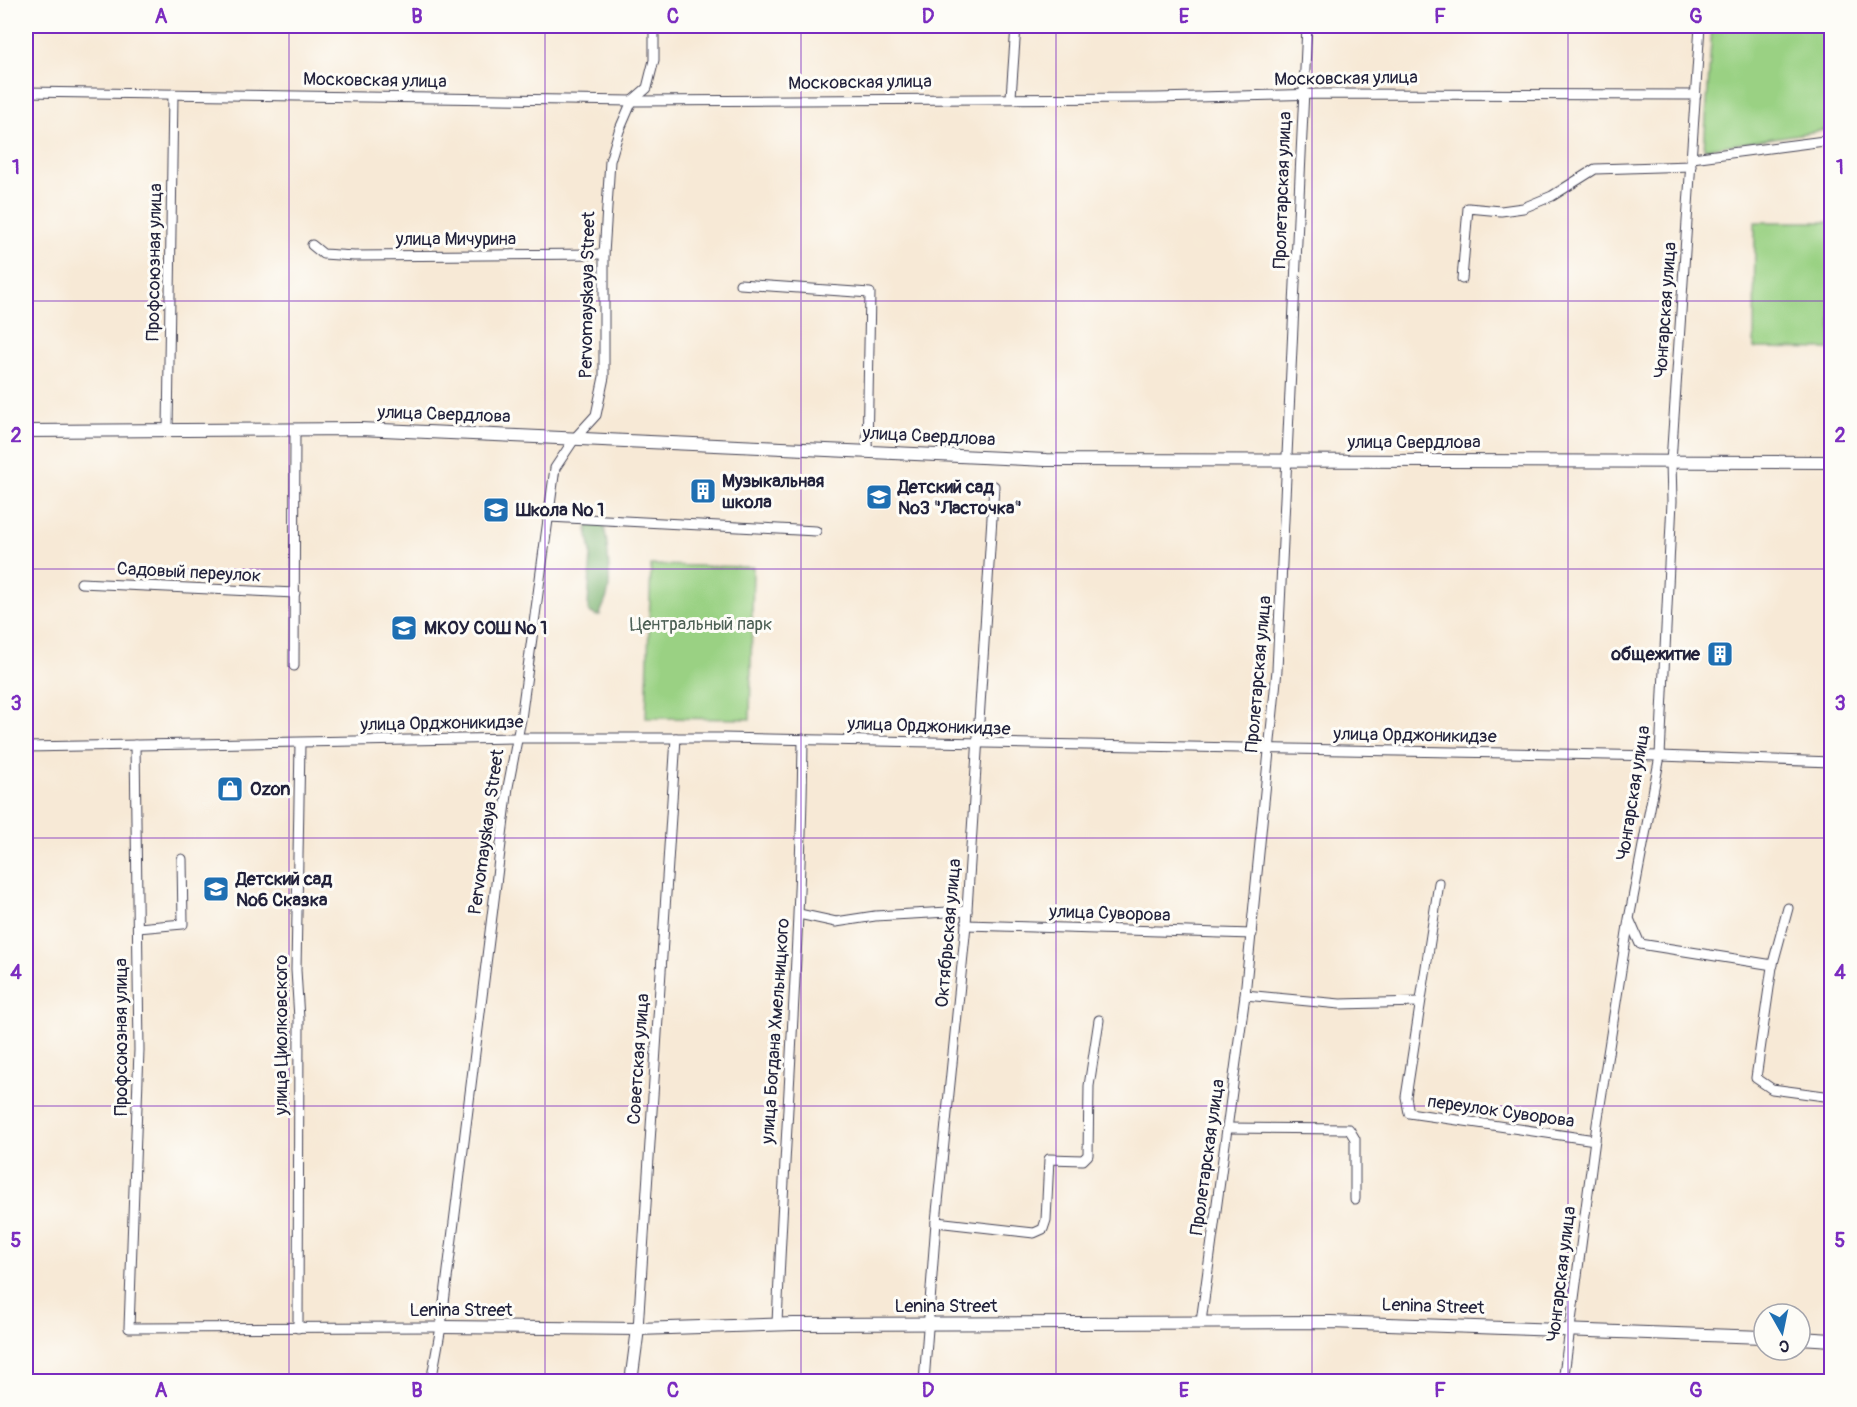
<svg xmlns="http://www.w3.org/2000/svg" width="1857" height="1407" viewBox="0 0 1857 1407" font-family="Pangolin,sans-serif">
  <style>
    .green { fill: #9ad183; stroke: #5e7a5f; stroke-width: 1.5 }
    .forest { fill: #7bb371; stroke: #4e6a56; stroke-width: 1.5 }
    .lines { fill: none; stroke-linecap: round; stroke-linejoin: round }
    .minor-casing { stroke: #424052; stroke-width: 11 }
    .tertiary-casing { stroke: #424052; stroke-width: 14 }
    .minor { stroke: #fff; stroke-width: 9 }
    .tertiary { stroke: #fff; stroke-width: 12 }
    .grid { fill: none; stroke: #7b2cbf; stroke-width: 1.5; stroke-opacity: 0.55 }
    .labels { text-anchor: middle; stroke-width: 6; stroke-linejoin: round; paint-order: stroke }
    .street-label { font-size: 18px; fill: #22223b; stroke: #fdfcf7 }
    .poi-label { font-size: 18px; font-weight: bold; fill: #22223b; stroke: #fdfcf7; text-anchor: start }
    .park-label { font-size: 18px; fill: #4c5f54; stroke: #fdfcf7 }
    .neatline { fill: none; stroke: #7b2cbf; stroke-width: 2 }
    .grid-label { font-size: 20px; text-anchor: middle; font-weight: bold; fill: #7b2cbf }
  </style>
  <rect width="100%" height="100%" fill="#fdfcf7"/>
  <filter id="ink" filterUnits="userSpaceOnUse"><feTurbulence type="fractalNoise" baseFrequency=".0167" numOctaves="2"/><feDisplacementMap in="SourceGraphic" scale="12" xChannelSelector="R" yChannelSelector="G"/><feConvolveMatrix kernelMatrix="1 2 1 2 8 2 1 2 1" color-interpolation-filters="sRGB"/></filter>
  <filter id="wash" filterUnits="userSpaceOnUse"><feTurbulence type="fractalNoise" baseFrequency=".008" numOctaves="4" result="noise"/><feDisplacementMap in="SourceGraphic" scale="24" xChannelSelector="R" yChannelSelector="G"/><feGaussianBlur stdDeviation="1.35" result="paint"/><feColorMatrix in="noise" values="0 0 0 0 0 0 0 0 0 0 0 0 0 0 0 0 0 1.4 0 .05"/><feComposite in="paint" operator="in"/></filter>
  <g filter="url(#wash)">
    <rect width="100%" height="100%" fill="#f7e9d6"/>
    <g class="green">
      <polygon points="1712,26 1831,26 1831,129 1704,149"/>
      <polygon points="1755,222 1831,222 1831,349 1754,348"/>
      <polygon points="651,565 753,567 750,719 646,718"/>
    </g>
    <path class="forest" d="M589,523L603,524C607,532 611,582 608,592C607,600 602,607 600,615L597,616L589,612L588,606L591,553L587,529Z"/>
  </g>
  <g filter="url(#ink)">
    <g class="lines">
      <defs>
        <g id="minor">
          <polyline points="26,92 632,101 1156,98 1320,94 1696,95"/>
          <polyline points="1011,97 1016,26"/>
          <polyline points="1692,158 1832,140"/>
          <polyline points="312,245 323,254 354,256 604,254"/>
          <polyline points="1462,279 1468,208 1501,211 1523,208 1552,196 1595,169 1691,166"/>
          <polyline points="740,284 870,293 867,451"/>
          <polyline points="168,430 173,94"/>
          <polyline points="549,517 816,531"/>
          <polyline points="81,583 295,593"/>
          <polyline points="294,666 295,429"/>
          <polyline points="135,745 139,1050 129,1328 441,1327"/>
          <polyline points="26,747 516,738 722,738 1660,756 1832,762"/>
          <polyline points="1439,883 1406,1097 1409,1113 1595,1140"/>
          <polyline points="1788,908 1772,967 1756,1078 1772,1089 1832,1097"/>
          <polyline points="799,914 836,922 875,916 967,911"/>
          <polyline points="1630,921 1640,944 1773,965"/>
          <polyline points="966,925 1252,934"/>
          <polyline points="138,928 183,924 182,859"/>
          <polyline points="1245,995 1340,1004 1420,1002"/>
          <polyline points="1227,1128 1349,1129 1355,1139 1355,1199"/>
          <polyline points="936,1222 1034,1233 1043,1229 1046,1220 1049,1159 1083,1160 1088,1155 1089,1086 1099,1020"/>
          <polyline points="1201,1322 1245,995 1277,670 1307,26"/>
          <path d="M777,1324C785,1129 801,934 803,739"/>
          <polyline points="298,1328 299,1019 296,970 300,743"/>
          <polyline points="638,1329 676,738"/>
          <polyline points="431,1382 441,1327 508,787 521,719 555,468 575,438 596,415 604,377 604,254 610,161 619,131 632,101 647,88 654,60 654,26"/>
          <polyline points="924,1382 936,1222 966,925 994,486"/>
          <polyline points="1563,1382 1597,1124 1629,919 1660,756 1672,501 1671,462 1700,26"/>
        </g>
        <g id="tertiary">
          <polyline points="26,431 360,429 1046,460 1832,462"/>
          <polyline points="441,1327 638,1329 794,1324 1330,1322 1764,1337"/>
          <polyline points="1800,1338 1832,1340"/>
          <polyline points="631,1382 638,1329"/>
        </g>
      </defs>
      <use href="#minor" class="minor-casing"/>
      <use href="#tertiary" class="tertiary-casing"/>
      <use href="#minor" class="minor"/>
      <use href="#tertiary" class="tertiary"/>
    </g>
  </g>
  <path class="grid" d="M289,26V1382M545,26V1382M801,26V1382M1056,26V1382M1312,26V1382M1568,26V1382M26,301H1832M26,569H1832M26,838H1832M26,1106H1832"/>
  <defs>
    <symbol id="building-square" viewBox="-11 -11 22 22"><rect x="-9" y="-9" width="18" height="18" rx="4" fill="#1f6fb2" stroke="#fdfcf7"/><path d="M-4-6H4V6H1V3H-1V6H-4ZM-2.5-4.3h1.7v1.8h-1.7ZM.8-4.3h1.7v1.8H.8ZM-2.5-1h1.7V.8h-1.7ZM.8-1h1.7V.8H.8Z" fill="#fff"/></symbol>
    <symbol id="school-square" viewBox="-11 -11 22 22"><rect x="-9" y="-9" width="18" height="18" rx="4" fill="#1f6fb2" stroke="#fdfcf7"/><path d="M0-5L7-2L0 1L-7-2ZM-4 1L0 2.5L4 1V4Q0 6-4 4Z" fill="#fff"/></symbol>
    <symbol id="shop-square" viewBox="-11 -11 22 22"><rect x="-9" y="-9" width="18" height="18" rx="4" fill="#1f6fb2" stroke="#fdfcf7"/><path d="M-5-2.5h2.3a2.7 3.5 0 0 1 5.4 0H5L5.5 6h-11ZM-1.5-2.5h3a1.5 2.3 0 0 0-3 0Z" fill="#fff"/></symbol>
  </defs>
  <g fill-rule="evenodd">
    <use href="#building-square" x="688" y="476" width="30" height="30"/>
    <use href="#school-square" x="864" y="482" width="30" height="30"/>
    <use href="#school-square" x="481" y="495" width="30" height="30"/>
    <use href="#school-square" x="389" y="613" width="30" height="30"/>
    <use href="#building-square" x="1705" y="639" width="30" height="30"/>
    <use href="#shop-square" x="215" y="774" width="30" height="30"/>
    <use href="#school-square" x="201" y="874" width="30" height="30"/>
  </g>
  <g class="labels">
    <g class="street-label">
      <text transform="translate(1346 78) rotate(-1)" y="6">Московская улица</text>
      <text transform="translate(375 80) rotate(1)" y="6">Московская улица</text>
      <text transform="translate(860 82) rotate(-1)" y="6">Московская улица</text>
      <text transform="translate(1282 190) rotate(-88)" y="6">Пролетарская улица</text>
      <text x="456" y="245">улица Мичурина</text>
      <text transform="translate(154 262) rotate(-89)" y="6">Профсоюзная улица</text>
      <text transform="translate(587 295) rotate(-89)" y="6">Pervomayskaya Street</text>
      <text transform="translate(1665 310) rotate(-86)" y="6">Чонгарская улица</text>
      <text transform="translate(444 414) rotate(2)" y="6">улица Свердлова</text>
      <text transform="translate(929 436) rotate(3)" y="6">улица Свердлова</text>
      <text x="1414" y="448">улица Свердлова</text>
      <text transform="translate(189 572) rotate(3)" y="6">Садовый переулок</text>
      <text transform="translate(1258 674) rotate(-85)" y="6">Пролетарская улица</text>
      <text transform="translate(442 723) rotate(-1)" y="6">улица Орджоникидзе</text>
      <text transform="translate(929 726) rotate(2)" y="6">улица Орджоникидзе</text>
      <text transform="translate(1415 735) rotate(1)" y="6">улица Орджоникидзе</text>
      <text transform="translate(1633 793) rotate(-81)" y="6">Чонгарская улица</text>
      <text transform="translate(486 832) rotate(-82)" y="6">Pervomayskaya Street</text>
      <text transform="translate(1110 913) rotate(2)" y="6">улица Суворова</text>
      <text transform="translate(948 933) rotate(-85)" y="6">Октябрьская улица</text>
      <text transform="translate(775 1031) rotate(-86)" y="6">улица Богдана Хмельницкого</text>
      <text transform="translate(281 1035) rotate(-90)" y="6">улица Циолковского</text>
      <text transform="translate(121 1037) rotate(-90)" y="6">Профсоюзная улица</text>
      <text transform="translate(638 1059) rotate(-86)" y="6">Советская улица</text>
      <text transform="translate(1501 1111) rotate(8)" y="6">переулок Суворова</text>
      <text transform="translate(1207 1157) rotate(-82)" y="6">Пролетарская улица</text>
      <text transform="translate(1561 1274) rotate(-83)" y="6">Чонгарская улица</text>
      <text x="946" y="1312">Lenina Street</text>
      <text transform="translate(1433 1306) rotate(2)" y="6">Lenina Street</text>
      <text x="461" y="1316">Lenina Street</text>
    </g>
    <g class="poi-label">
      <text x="722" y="487">Музыкальная<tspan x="722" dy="21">школа</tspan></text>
      <text x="898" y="493">Детский сад<tspan x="898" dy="21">№3 "Ласточка"</tspan></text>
      <text x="516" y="516">Школа № 1</text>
      <text x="424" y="634">МКОУ СОШ № 1</text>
      <text x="1700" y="660" text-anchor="end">общежитие</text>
      <text x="250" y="795">Ozon</text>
      <text x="236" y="885">Детский сад<tspan x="236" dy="21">№6 Сказка</tspan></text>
    </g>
    <g class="park-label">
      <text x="701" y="630">Центральный парк</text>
    </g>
  </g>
  <rect width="1857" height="1407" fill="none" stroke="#fdfcf7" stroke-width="66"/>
  <g transform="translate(1782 1332) rotate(171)"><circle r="28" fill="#fdfcf7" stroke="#a5a5ac" stroke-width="1.5"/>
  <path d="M0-4.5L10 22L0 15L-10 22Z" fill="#1f6fb2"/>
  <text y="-9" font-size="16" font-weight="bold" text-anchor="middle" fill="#22223b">С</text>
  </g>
  <rect x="33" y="33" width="1791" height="1341" class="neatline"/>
  <g class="grid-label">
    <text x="161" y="23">A</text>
    <text x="417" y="23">B</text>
    <text x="673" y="23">C</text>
    <text x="928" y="23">D</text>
    <text x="1184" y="23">E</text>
    <text x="1440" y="23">F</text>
    <text x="1696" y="23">G</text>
    <text x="16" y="174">1</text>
    <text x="1840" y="174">1</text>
    <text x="16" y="442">2</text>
    <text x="1840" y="442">2</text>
    <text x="16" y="710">3</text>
    <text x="1840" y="710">3</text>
    <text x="16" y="979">4</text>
    <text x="1840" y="979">4</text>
    <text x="16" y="1247">5</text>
    <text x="1840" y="1247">5</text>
    <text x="161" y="1397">A</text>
    <text x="417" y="1397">B</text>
    <text x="673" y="1397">C</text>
    <text x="928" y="1397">D</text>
    <text x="1184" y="1397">E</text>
    <text x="1440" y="1397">F</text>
    <text x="1696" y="1397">G</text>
  </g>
</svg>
